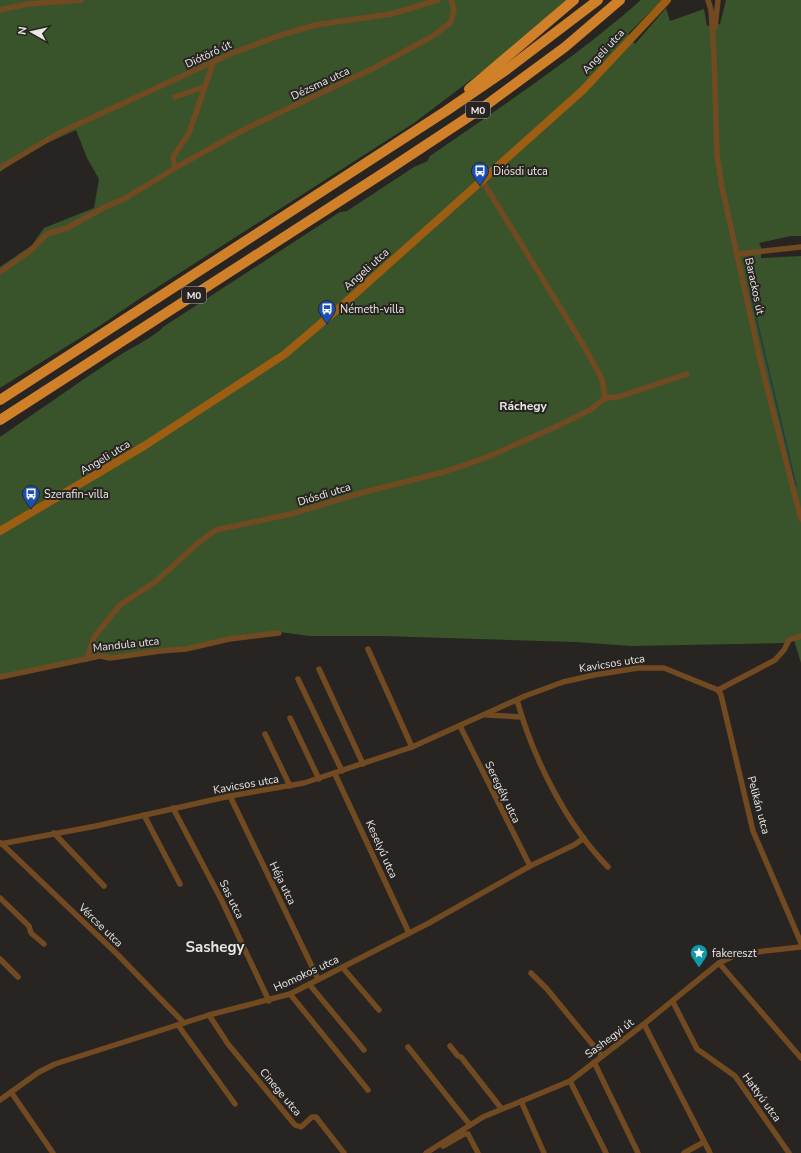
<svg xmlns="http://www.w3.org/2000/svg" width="801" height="1153" viewBox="0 0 801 1153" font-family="'Nunito Sans',sans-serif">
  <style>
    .green { fill: #39542a }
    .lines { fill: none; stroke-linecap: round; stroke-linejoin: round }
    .stream { stroke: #1c3f4a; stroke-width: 1.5 }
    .street { stroke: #724a22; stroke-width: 5.5 }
    .secondary { stroke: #9d5d12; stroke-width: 8 }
    .highway { stroke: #d08029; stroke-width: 10 }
    .labels { text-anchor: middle; stroke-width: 4; stroke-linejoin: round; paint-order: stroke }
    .shield { fill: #272421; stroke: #b0adab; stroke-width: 1 }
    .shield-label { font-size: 10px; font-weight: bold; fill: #eae8e6 }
    .street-label { font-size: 11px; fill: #eae8e6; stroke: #272421 }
    .poi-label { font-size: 11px; fill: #eae8e6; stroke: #272421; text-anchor: start }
    .neighbourhood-label { font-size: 12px; font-weight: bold; fill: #eae8e6; stroke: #272421 }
    .district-label { font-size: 15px; font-weight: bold; fill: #eae8e6; stroke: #272421 }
  </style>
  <rect width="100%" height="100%" fill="#272421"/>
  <g class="green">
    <polygon points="0,0 570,0 488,67 414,123 139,299 101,325 0,388 0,267 32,245 44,228 94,208 99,179 87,158 76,130 30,151 0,172"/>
    <path d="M641,0H662L628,34L635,44L666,8L670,21L704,9L707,26L720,24L726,0H801V236H791L759,243L761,247V258L801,256V663L794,640L785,643L631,646L575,642L382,636H309L280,632L198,647L103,656L0,677V437C38,411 76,384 114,359C127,350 154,337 163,327L340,212L347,211L414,167L437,157L427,162L430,156C502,106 575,58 641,0Z"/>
  </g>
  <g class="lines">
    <polyline class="stream" points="751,296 796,486"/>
    <g class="street">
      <polyline points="708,0 711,10 714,54 717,155 722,187 762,368 801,519"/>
      <polyline points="0,10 28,4 81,0"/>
      <polyline points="715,28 718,0"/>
      <polyline points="175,97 204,87"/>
      <polyline points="0,168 59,133 230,54 278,36 315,25 391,14 438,0"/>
      <polyline points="175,168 245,129 374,68 433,36 451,22 454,10 451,0"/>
      <polyline points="482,180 585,348 602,379 605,398"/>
      <polyline points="738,254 801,247"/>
      <polyline points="0,272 30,251 47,234 67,228 105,207 124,199 175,168 173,157 189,133 213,63"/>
      <polyline points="368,649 412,747"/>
      <polyline points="87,659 94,637 120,605 155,582 198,543 216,530 291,514 361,493 444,472 485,458 553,428 590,410 605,398 618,397 687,374"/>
      <polyline points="319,669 363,764"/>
      <polyline points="0,677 100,656 110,658 160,651 186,649 229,639 279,633"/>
      <polyline points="298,679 342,771"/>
      <polyline points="718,690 721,695 753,831 801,943"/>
      <polyline points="718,690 775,660 784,650 789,640 801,636"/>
      <path d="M517,700C533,758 566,824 608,867"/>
      <polyline points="487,715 522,717"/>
      <polyline points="290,718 319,779"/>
      <polyline points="460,726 530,866"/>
      <polyline points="265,734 290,786"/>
      <polyline points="335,774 409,933"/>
      <polyline points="230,796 318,979"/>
      <polyline points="173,808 222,901 269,1001"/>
      <polyline points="144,815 180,884"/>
      <polyline points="54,833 104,886"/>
      <polyline points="1,843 118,955 184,1023"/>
      <polyline points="0,844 96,826 230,796 304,783 412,747 525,696 563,682 594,675 638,668 664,668 718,690"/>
      <polyline points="0,898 29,926 31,933 44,944"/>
      <polyline points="0,959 18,977"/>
      <polyline points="719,963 801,1058"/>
      <polyline points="343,968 379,1010"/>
      <polyline points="531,973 547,989 602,1056"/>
      <polyline points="309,984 364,1050"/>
      <polyline points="290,994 368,1090"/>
      <polyline points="673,1002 697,1049 735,1076 789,1153"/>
      <polyline points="209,1015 228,1044 295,1125 301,1127 312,1117 316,1117 344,1153"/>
      <polyline points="644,1024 710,1153"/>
      <polyline points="178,1025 235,1104"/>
      <polyline points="450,1046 458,1056 461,1057 501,1108"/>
      <polyline points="408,1047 470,1125"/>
      <polyline points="594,1062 638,1153"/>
      <polyline points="570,1081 606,1153"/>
      <polyline points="11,1092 53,1153"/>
      <polyline points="0,1100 39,1072 55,1064 209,1015 290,994 429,923 530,866 574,845 584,838"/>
      <polyline points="521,1101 544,1153"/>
      <polyline points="443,1146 464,1134 468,1134 478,1153"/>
      <polyline points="426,1153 483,1117 570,1081 644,1024 719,963 738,954 801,947"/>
      <polyline points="684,1153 704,1142"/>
    </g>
    <polyline class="secondary" points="0,531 144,446 285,354 346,302 583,90 667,0"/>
    <g class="highway">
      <polyline points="469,89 574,0"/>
      <polyline points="0,400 446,111 506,70 598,0"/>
      <polyline points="0,420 388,170 485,106 565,47 620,0"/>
    </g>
  </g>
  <defs>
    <symbol id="bus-pin" viewBox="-11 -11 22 30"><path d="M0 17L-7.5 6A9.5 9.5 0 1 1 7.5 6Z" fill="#1a4fb4" stroke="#272421"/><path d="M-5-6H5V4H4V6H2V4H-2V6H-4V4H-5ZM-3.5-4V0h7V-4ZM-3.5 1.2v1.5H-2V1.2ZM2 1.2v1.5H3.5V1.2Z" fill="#fff"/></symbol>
    <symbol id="sight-pin" viewBox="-11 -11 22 30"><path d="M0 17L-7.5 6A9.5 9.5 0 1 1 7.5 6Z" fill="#0f9aa8" stroke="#272421"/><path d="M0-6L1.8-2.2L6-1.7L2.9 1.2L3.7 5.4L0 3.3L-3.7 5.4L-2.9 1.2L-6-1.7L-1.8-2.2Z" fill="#fff"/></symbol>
  </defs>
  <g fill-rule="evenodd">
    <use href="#bus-pin" x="470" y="161" width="20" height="27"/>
    <use href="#bus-pin" x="317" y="299" width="20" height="27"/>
    <use href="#bus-pin" x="21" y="484" width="20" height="27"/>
    <use href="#sight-pin" x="689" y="943" width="20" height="27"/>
  </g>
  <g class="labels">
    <g class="shield">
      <rect x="466" y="102" width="24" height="16" rx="3"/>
      <rect x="182" y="287" width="24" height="16" rx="3"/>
    </g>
    <g class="shield-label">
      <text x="478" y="114">M0</text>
      <text x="194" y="299">M0</text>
    </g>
    <g class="street-label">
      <text transform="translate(603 51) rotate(-47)" y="4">Angeli utca</text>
      <text transform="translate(208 54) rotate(-25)" y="4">Diótörő út</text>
      <text transform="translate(320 83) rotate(-25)" y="4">Dézsma utca</text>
      <text transform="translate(366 269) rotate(-42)" y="4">Angeli utca</text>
      <text transform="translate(755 286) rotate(78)" y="4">Barackos út</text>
      <text transform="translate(105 457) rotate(-31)" y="4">Angeli utca</text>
      <text transform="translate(324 494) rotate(-17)" y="4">Diósdi utca</text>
      <text transform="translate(126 644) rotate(-6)" y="4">Mandula utca</text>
      <text transform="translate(612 663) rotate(-9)" y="4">Kavicsos utca</text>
      <text transform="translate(246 784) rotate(-10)" y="4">Kavicsos utca</text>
      <text transform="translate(503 792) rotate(64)" y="4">Seregély utca</text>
      <text transform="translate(759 805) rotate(75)" y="4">Pelikán utca</text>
      <text transform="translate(382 849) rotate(66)" y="4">Keselyű utca</text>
      <text transform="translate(283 883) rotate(64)" y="4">Héja utca</text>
      <text transform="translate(232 899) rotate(64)" y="4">Sas utca</text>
      <text transform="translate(101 925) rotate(44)" y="4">Vércse utca</text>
      <text transform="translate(306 973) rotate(-25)" y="4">Homokos utca</text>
      <text transform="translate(609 1038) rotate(-37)" y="4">Sashegyi út</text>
      <text transform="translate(281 1092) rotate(50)" y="4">Cinege utca</text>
      <text transform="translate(762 1097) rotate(54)" y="4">Hattyú utca</text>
    </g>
    <g class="poi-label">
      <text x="493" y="175">Diósdi utca</text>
      <text x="340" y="313">Németh-villa</text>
      <text x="44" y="498">Szerafin-villa</text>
      <text x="712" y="957">fakereszt</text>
    </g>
    <g class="neighbourhood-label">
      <text x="523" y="410">Ráchegy</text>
    </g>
    <g class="district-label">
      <text x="215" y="952">Sashegy</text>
    </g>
  </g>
  <g transform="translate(32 32) rotate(278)" stroke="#272421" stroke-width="3" paint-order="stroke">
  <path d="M0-3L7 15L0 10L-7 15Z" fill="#eae8e6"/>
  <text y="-6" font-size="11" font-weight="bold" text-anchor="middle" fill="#eae8e6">N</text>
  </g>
</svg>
